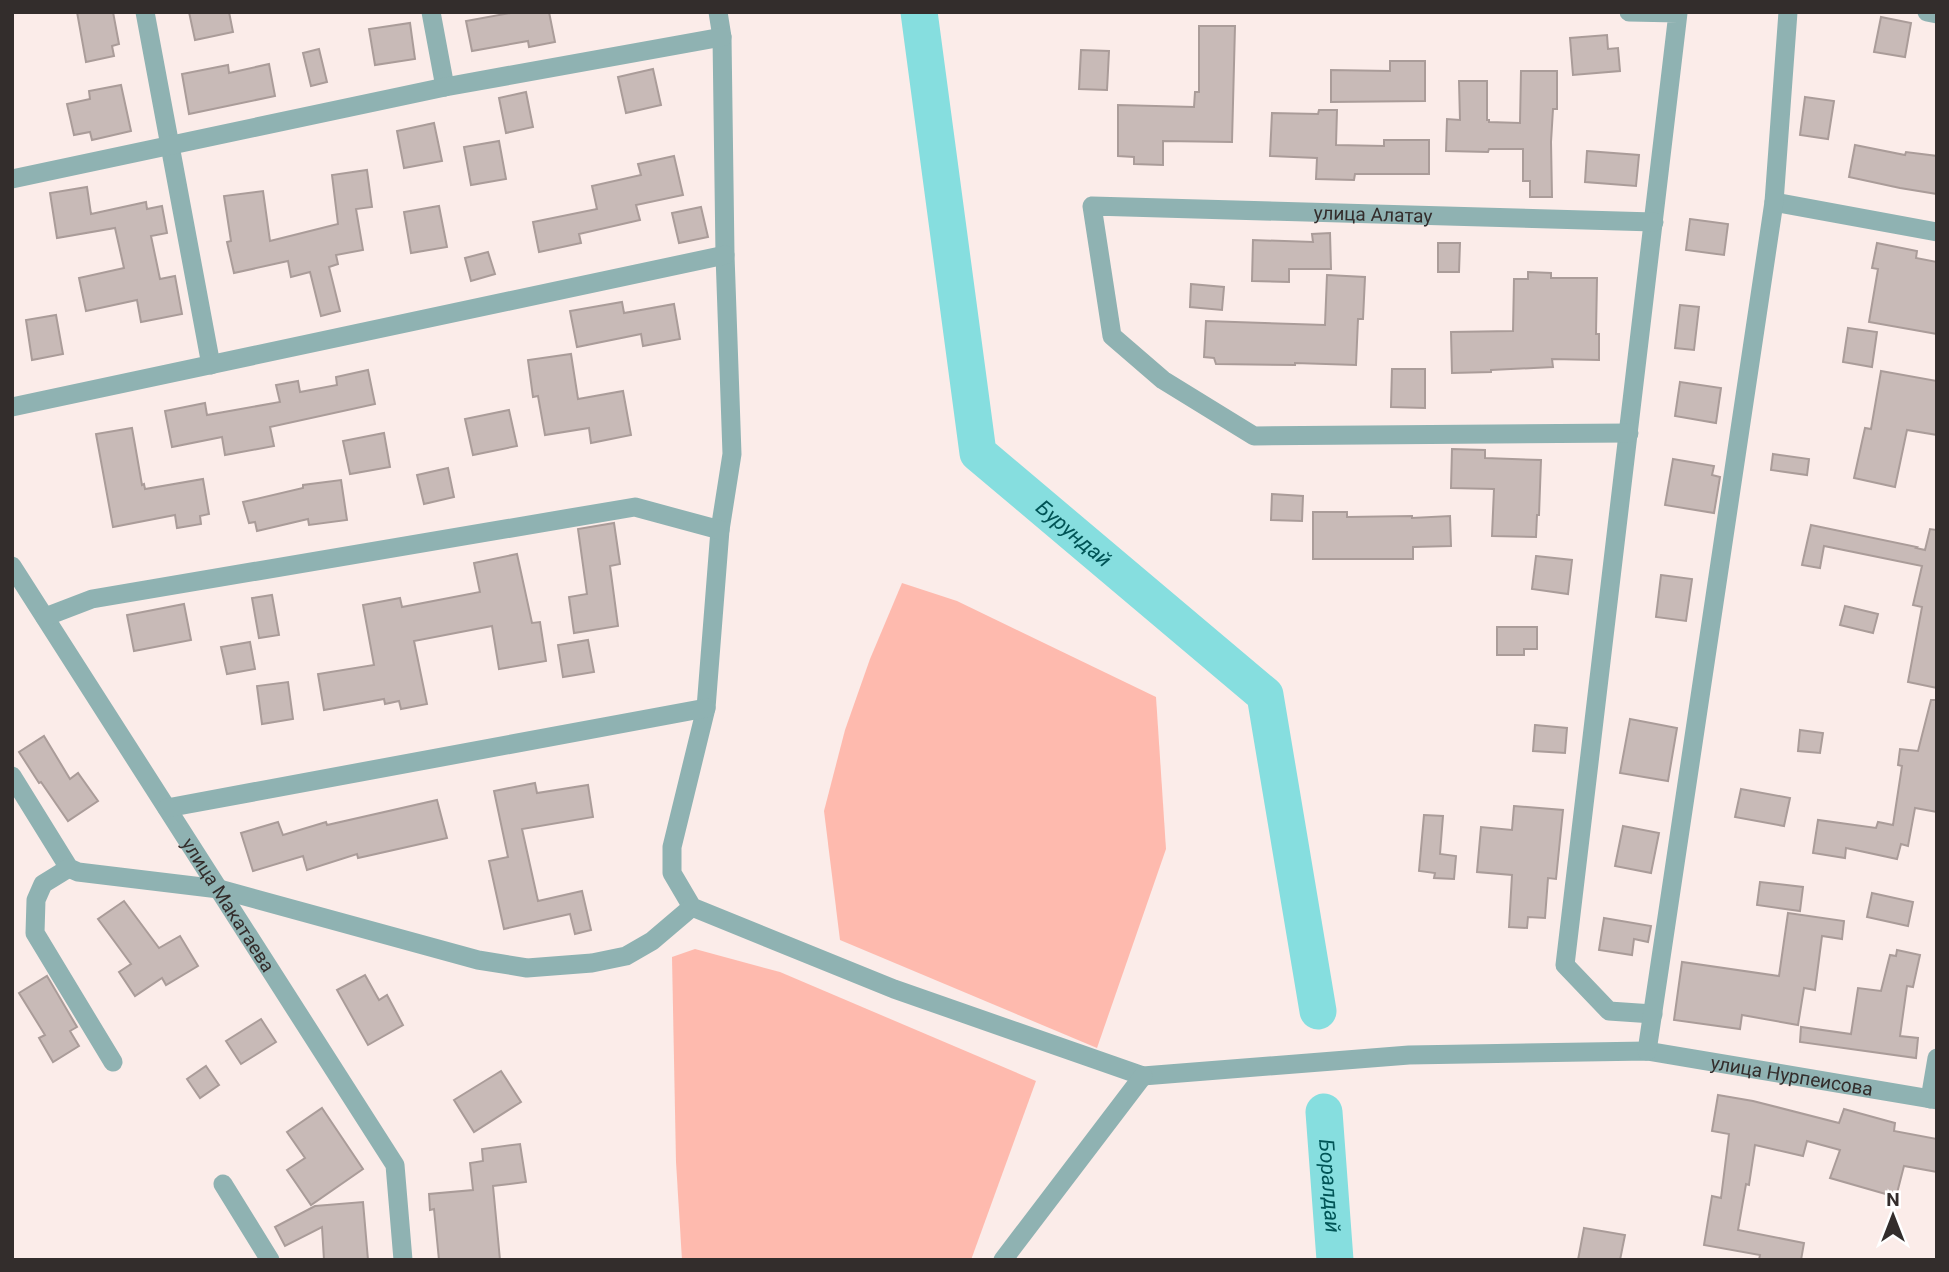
<svg xmlns="http://www.w3.org/2000/svg" width="1949" height="1272" viewBox="0 0 1949 1272" font-family="Roboto,sans-serif">
  <style>
    .green { fill: #febaae }
    .lines { fill: none; stroke-linecap: round; stroke-linejoin: round }
    .river { stroke: #86dedf; stroke-width: 37 }
    .building { fill: #c8bab7; stroke: #aa9c99; stroke-width: 2 }
    .minor { stroke: #8fb2b2; stroke-width: 19 }
    .labels { text-anchor: middle; stroke-width: 5; stroke-linejoin: round; paint-order: stroke }
    .street-label { font-size: 19px; fill: #332d2c; stroke: #fff }
    .water-label { font-size: 21px; font-style: italic; fill: #005456; stroke: #fff }
  </style>
  <rect width="100%" height="100%" fill="#fbece9"/>
  <g class="green">
    <polygon points="902,583 957,601 1156,697 1166,849 1097,1048 840,940 824,811 845,730 870,659"/>
    <polygon points="695,949 780,972 1036,1081 971,1260 682,1260 676,1162 672,957"/>
  </g>
  <g class="lines">
    <g class="river">
      <path id="s1" d="M919,12L978,453L1265,695L1318,1011"/>
      <path id="s2" d="M1324,1112L1335,1260"/>
    </g>
  </g>
  <g class="building">
    <polygon points="77,12 113,12 119,44 112,46 114,56 86,62"/>
    <polygon points="189,12 229,12 233,32 195,40"/>
    <polygon points="516,12 549,12 555,42 529,47 528,41 472,51 466,21"/>
    <polygon points="1881,17 1911,23 1905,57 1874,52"/>
    <polygon points="410,23 415,59 375,65 369,29"/>
    <polygon points="1199,26 1235,26 1232,142 1163,141 1163,165 1134,164 1134,157 1118,156 1118,105 1194,107 1195,92 1199,92"/>
    <polygon points="1607,35 1608,49 1618,48 1620,71 1573,75 1570,38"/>
    <polygon points="319,49 327,82 311,86 303,53"/>
    <polygon points="1081,50 1109,51 1107,90 1079,89"/>
    <polygon points="1390,61 1425,61 1425,101 1331,102 1331,70 1390,71"/>
    <polygon points="269,64 275,96 189,114 182,74 228,65 229,73"/>
    <polygon points="653,69 661,105 626,113 618,77"/>
    <polygon points="1521,71 1557,71 1557,109 1553,109 1551,142 1552,197 1530,197 1530,181 1523,181 1523,149 1489,149 1488,152 1446,151 1447,119 1460,120 1459,81 1487,81 1487,120 1489,120 1489,122 1520,123"/>
    <polygon points="121,85 131,131 92,140 90,132 74,135 67,104 90,99 89,91"/>
    <polygon points="526,92 533,127 506,133 499,98"/>
    <polygon points="1805,97 1834,101 1828,139 1800,135"/>
    <polygon points="1319,110 1337,110 1336,145 1384,146 1384,140 1429,140 1429,174 1355,174 1354,180 1316,179 1317,158 1270,156 1272,113 1318,114"/>
    <polygon points="434,123 442,161 404,168 397,131"/>
    <polygon points="499,141 506,179 471,185 464,147"/>
    <polygon points="1855,145 1905,155 1906,152 1937,156 1937,194 1900,188 1849,177"/>
    <polygon points="1587,151 1639,155 1636,186 1585,182"/>
    <polygon points="674,156 683,195 636,205 640,220 579,234 581,243 539,252 533,222 597,209 592,186 641,175 638,164"/>
    <polygon points="367,170 372,207 356,209 363,250 336,255 338,264 329,267 340,311 321,316 310,272 291,277 288,261 234,273 227,242 231,241 224,196 263,191 270,241 338,224 332,175"/>
    <polygon points="87,187 91,214 146,202 147,209 162,206 167,233 151,236 160,279 175,276 182,314 141,322 137,300 86,311 79,278 124,268 115,228 57,238 50,193"/>
    <polygon points="439,206 447,247 411,253 404,212"/>
    <polygon points="701,207 708,237 679,243 672,213"/>
    <polygon points="1690,219 1728,224 1724,255 1686,250"/>
    <polygon points="1330,233 1331,269 1289,269 1289,282 1252,281 1253,240 1313,242 1312,234"/>
    <polygon points="1438,243 1460,243 1459,272 1438,272"/>
    <polygon points="1877,243 1917,251 1916,258 1937,262 1937,334 1869,322 1878,269 1872,268"/>
    <polygon points="488,252 495,274 471,281 465,258"/>
    <polygon points="1528,272 1551,273 1551,278 1597,278 1596,334 1599,334 1599,360 1552,359 1553,367 1491,370 1491,372 1452,373 1451,332 1513,331 1514,279 1528,279"/>
    <polygon points="1327,275 1365,277 1363,319 1358,319 1356,365 1295,363 1295,365 1216,364 1214,358 1204,357 1206,321 1325,325"/>
    <polygon points="1191,284 1224,287 1222,310 1190,307"/>
    <polygon points="622,302 624,313 674,304 680,339 643,346 641,334 577,347 570,311"/>
    <polygon points="1680,305 1699,307 1694,350 1675,348"/>
    <polygon points="56,315 63,354 32,360 26,320"/>
    <polygon points="1848,328 1877,332 1872,367 1843,362"/>
    <polygon points="571,354 578,399 623,391 631,435 591,443 589,428 545,435 538,396 533,397 528,360"/>
    <polygon points="1392,369 1425,369 1425,408 1391,407"/>
    <polygon points="368,370 375,404 270,427 274,446 225,455 222,437 172,447 165,411 205,403 207,415 280,402 276,385 298,381 300,392 337,385 336,377"/>
    <polygon points="1881,371 1937,381 1937,435 1907,430 1895,487 1854,478 1865,428 1871,429"/>
    <polygon points="1680,382 1721,388 1716,423 1675,416"/>
    <polygon points="509,410 517,446 473,455 465,419"/>
    <polygon points="132,428 142,485 144,484 145,489 203,479 209,514 200,516 201,524 177,528 175,515 113,527 96,434"/>
    <polygon points="384,433 390,467 350,474 343,441"/>
    <polygon points="1452,449 1485,450 1485,458 1541,460 1539,515 1537,515 1536,537 1492,536 1494,489 1451,488"/>
    <polygon points="1773,454 1809,459 1807,475 1771,470"/>
    <polygon points="1673,459 1714,466 1712,475 1720,477 1714,513 1665,505"/>
    <polygon points="448,468 454,497 424,504 417,475"/>
    <polygon points="341,480 347,520 309,525 308,519 257,531 255,522 249,523 243,502 303,488 303,485"/>
    <polygon points="1272,494 1303,496 1302,521 1271,520"/>
    <polygon points="1313,512 1347,512 1347,517 1412,516 1412,518 1450,516 1451,546 1413,547 1413,559 1313,559"/>
    <polygon points="614,523 620,564 610,566 618,626 574,633 569,597 587,594 578,529"/>
    <polygon points="1811,525 1917,547 1916,548 1925,550 1930,529 1937,530 1937,688 1908,682 1922,607 1913,605 1922,566 1824,546 1820,568 1802,565"/>
    <polygon points="517,554 532,623 540,622 546,661 499,669 492,626 414,641 427,704 401,709 399,701 385,704 384,699 324,710 318,674 374,665 363,605 400,598 402,607 480,592 474,563"/>
    <polygon points="1536,556 1572,560 1568,594 1532,589"/>
    <polygon points="1661,575 1692,579 1686,621 1656,617"/>
    <polygon points="272,595 279,635 259,638 252,598"/>
    <polygon points="184,604 191,640 134,651 127,615"/>
    <polygon points="1845,606 1878,614 1873,633 1840,625"/>
    <polygon points="1497,627 1537,627 1537,649 1524,649 1524,655 1497,655"/>
    <polygon points="588,640 594,672 563,677 558,645"/>
    <polygon points="250,642 255,669 227,674 221,647"/>
    <polygon points="288,682 293,719 262,724 257,686"/>
    <polygon points="1931,700 1937,700 1937,812 1915,808 1908,846 1901,844 1897,859 1846,848 1845,858 1813,853 1818,820 1876,828 1878,822 1893,825 1902,766 1898,765 1900,749 1918,751"/>
    <polygon points="1630,719 1677,728 1668,781 1620,773"/>
    <polygon points="1535,725 1567,728 1565,753 1533,751"/>
    <polygon points="1800,730 1823,733 1820,753 1798,751"/>
    <polygon points="44,736 70,779 78,773 98,801 68,821 41,782 39,783 19,752"/>
    <polygon points="535,783 537,793 588,785 593,817 522,829 538,901 582,891 591,930 575,934 570,914 504,929 489,861 508,857 494,791"/>
    <polygon points="1741,789 1790,798 1784,826 1735,817"/>
    <polygon points="437,800 447,838 358,858 357,854 307,870 303,856 253,871 241,833 278,822 283,835 326,822 327,825"/>
    <polygon points="1514,806 1563,810 1556,879 1548,878 1545,918 1528,917 1527,928 1509,927 1512,875 1477,872 1481,827 1512,830"/>
    <polygon points="1424,815 1443,816 1440,854 1456,856 1454,879 1434,878 1435,873 1419,871"/>
    <polygon points="1623,826 1659,833 1651,873 1615,866"/>
    <polygon points="1760,882 1803,887 1800,911 1757,905"/>
    <polygon points="1872,893 1913,902 1908,926 1867,917"/>
    <polygon points="124,901 159,948 180,936 198,966 166,985 162,978 135,996 119,972 131,964 98,919"/>
    <polygon points="1788,913 1844,921 1842,939 1822,936 1815,990 1804,988 1798,1025 1742,1015 1740,1029 1674,1020 1682,962 1779,976"/>
    <polygon points="1604,918 1651,926 1648,942 1634,939 1632,955 1599,950"/>
    <polygon points="1897,950 1920,955 1913,987 1907,986 1900,1036 1918,1038 1916,1058 1800,1042 1801,1027 1851,1034 1858,988 1881,991 1890,955 1896,956"/>
    <polygon points="365,975 379,1000 387,995 403,1025 368,1045 337,990"/>
    <polygon points="47,976 77,1027 70,1031 79,1046 53,1062 39,1038 45,1035 19,993"/>
    <polygon points="261,1019 276,1042 241,1064 226,1041"/>
    <polygon points="206,1066 219,1085 200,1098 187,1079"/>
    <polygon points="501,1071 521,1102 474,1132 454,1100"/>
    <polygon points="1718,1095 1753,1101 1839,1123 1844,1109 1895,1123 1894,1131 1937,1139 1937,1172 1904,1166 1896,1197 1830,1178 1840,1150 1807,1141 1803,1156 1755,1145 1749,1185 1746,1184 1738,1230 1804,1243 1801,1260 1759,1260 1760,1255 1704,1245 1712,1196 1721,1198 1729,1134 1712,1131"/>
    <polygon points="322,1108 363,1169 311,1205 287,1170 305,1158 287,1132"/>
    <polygon points="520,1144 526,1182 493,1186 500,1260 439,1260 434,1209 430,1210 429,1194 473,1190 470,1163 483,1161 482,1149"/>
    <polygon points="363,1202 368,1260 324,1260 322,1227 285,1246 275,1227 315,1206"/>
    <polygon points="1584,1228 1625,1235 1620,1260 1578,1260"/>
  </g>
  <g class="lines">
    <g class="minor">
      <polyline points="145,12 211,365"/>
      <polyline points="431,12 445,87"/>
      <path id="s3" d="M718,12L722,37L725,255L732,454L720,530L706,708L672,847V873L692,907L894,989L1143,1076L1409,1055L1647,1051L1937,1100"/>
      <polyline points="1629,12 1678,13 1565,965 1609,1011 1653,1014"/>
      <polyline points="1927,12 1937,14"/>
      <polyline points="12,179 445,87 722,37"/>
      <polyline points="1774,202 1937,232"/>
      <polyline points="12,407 725,255"/>
      <path id="s4" d="M1629,433L1254,436L1163,380L1112,336L1092,206L1654,222"/>
      <path id="s5" d="M12,566L395,1165L403,1260"/>
      <polyline points="45,617 92,599 635,507 720,530"/>
      <polyline points="12,776 69,868 78,872 219,889 478,960 527,968 592,963 626,956 652,941 692,907"/>
      <polyline points="167,808 706,708"/>
      <polyline points="69,868 43,884 36,900 35,933 113,1062"/>
      <polyline points="1647,1051 1774,202 1788,12"/>
      <polyline points="1930,1099 1937,1058"/>
      <polyline points="223,1184 270,1260"/>
      <polyline points="1003,1260 1143,1076"/>
    </g>
  </g>
  <g class="labels">
    <g class="street-label">
      <text dy="7" stroke="none"><textPath href="#s4" startOffset="962">улица Алатау</textPath></text>
      <text dy="7" stroke="none"><textPath href="#s5" startOffset="402">улица Макатаева</textPath></text>
      <text dy="7" stroke="none"><textPath href="#s3" startOffset="2040">улица Нурпеисова</textPath></text>
    </g>
    <g class="water-label">
      <text dy="7" stroke="none"><textPath href="#s1" startOffset="570">Бурундай</textPath></text>
      <text dy="7" stroke="none"><textPath href="#s2" startOffset="74">Боралдай</textPath></text>
    </g>
  </g>
  <rect width="1949" height="1272" fill="none" stroke="#332d2c" stroke-width="28"/>
  <g transform="translate(1893 1216)" stroke="#ffffff" stroke-width="5" paint-order="stroke">
  <path d="M0-5L12 26L0 18L-12 26Z" fill="#332d2c"/>
  <text y="-10" font-size="19" font-weight="bold" text-anchor="middle" fill="#332d2c">N</text>
  </g>
</svg>
